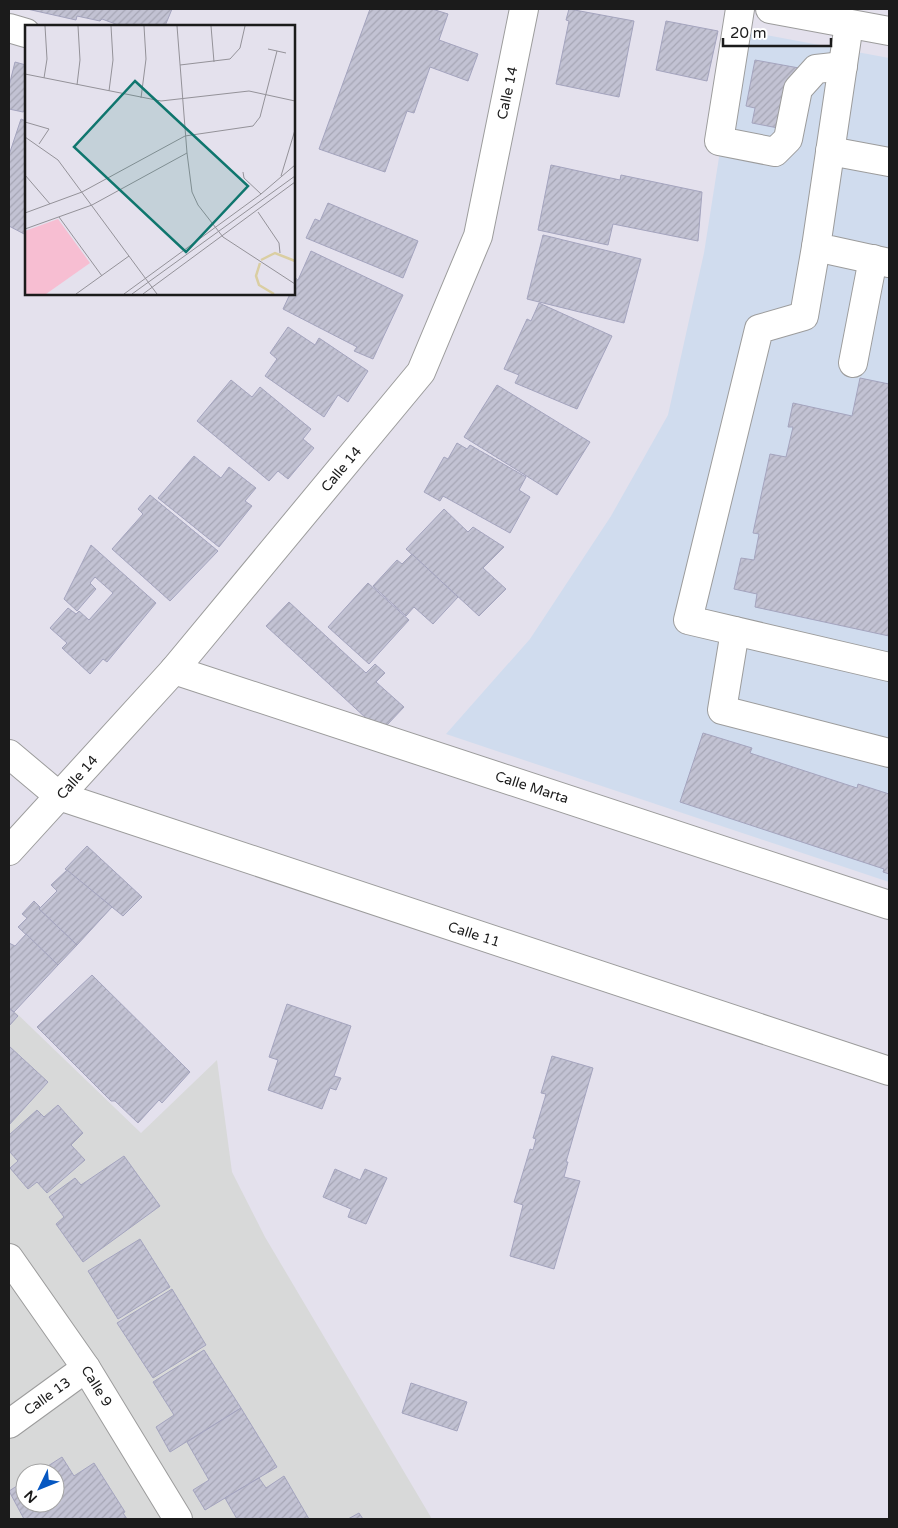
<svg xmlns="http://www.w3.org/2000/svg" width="898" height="1528" viewBox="0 0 898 1528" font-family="'Varela Round',sans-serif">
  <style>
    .residential { fill: #d8d9d9; fill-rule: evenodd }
    .commercial { fill: #d0dcee }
    .building { fill: url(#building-hatch); stroke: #a4a4be }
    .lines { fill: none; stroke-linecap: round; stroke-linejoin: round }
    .minor-casing { stroke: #9c9c9c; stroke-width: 30 }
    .minor { stroke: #fff; stroke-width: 28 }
    .labels { text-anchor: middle; stroke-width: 5; stroke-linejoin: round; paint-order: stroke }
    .street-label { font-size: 14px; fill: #1b1b1b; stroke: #fff }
    .inset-river { fill: none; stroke: #dacea2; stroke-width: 2.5 }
    .inset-road { fill: none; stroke: #949299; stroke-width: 1 }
    .view { fill: #0f766e; fill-opacity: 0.15; stroke: #0f766e; stroke-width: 2.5 }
    .inset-edge { fill: none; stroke: #1b1b1b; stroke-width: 2.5 }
  </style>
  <defs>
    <pattern id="building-hatch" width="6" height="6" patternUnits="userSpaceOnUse" patternTransform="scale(1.25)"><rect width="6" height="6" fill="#c2c2d3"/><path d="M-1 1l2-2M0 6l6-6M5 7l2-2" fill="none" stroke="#a6a6b5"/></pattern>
  </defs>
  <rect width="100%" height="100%" fill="#e4e1ed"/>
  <path class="residential" d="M9,1006L141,1133L217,1060L232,1172L265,1237L432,1519H9ZM25,1473H55V1503H25Z"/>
  <polygon class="commercial" points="739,30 889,58 889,882 446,734 530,639 611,516 668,415 704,253"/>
  <g class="building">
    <polygon points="27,9 172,9 165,26 121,26 102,19 100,21 77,16 76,20"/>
    <polygon points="370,9 432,9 448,14 439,40 478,54 468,81 430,67 414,113 407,111 385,172 319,149"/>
    <polygon points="569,9 634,21 619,97 556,84 569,21 566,20"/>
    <polygon points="666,21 718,31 707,81 656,70"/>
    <polygon points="755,60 799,68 778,128 752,123 755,108 746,106"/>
    <polygon points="15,62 26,65 26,110 23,112 9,109 9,86"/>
    <polygon points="21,119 26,121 26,235 9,226 9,155"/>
    <polygon points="551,165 620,180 621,175 702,192 698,241 613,224 608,245 538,230"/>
    <polygon points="328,203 418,241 403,278 306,238 315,219 320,221"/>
    <polygon points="543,235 641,259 624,323 527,299"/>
    <polygon points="311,251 403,295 373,359 354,351 357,347 283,309 290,294 294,294 294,277 298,280"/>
    <polygon points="539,303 612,336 577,409 515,383 519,375 504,369 527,319 531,321"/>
    <polygon points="288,327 315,345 319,338 368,371 348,402 338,395 324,417 265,376 277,359 270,353"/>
    <polygon points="860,378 889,384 889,636 755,607 757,594 734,589 741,558 754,560 759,534 753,533 770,454 786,457 793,427 788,427 793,403 852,416"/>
    <polygon points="231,380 252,397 260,387 311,429 303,439 314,448 288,479 278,471 269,481 197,421"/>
    <polygon points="497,385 590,442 557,495 464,437"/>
    <polygon points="457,443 467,449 470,445 526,477 519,490 530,497 510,533 443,496 440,501 424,492 444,457 448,459"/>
    <polygon points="194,456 221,478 229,467 256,488 245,501 252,506 219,547 158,498"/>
    <polygon points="150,495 218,551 170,601 112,549 143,514 138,509"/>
    <polygon points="444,509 468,532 473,527 504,547 483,568 506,589 479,616 406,549"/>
    <polygon points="91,545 156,603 107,662 103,659 90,674 62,648 67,643 50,628 68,608 76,614 79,611 89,620 113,593 95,577 90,583 96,589 77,611 64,599"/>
    <polygon points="412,554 458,597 433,624 414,607 406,616 373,586 397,560 402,564"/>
    <polygon points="368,583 409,620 369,664 328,627"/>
    <polygon points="289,602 366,673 375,664 385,673 376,682 404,707 387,725 367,719 266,626"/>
    <polygon points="703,733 752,748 750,753 857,788 858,784 889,794 889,874 883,872 884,869 680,802"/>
    <polygon points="87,846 142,897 123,916 65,869"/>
    <polygon points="67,870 112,907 77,945 39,909 57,891 51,885"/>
    <polygon points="34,901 40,907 39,909 77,945 58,965 18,927 27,918 22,914"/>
    <polygon points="26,934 58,965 14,1012 9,1008 9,943 15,946"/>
    <polygon points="92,975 190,1072 162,1103 159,1100 138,1123 115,1101 111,1101 37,1027"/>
    <polygon points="287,1004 351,1026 334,1076 341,1078 336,1090 330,1088 322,1109 268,1090 278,1060 269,1057"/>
    <polygon points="9,1008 18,1016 9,1026"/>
    <polygon points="9,1046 48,1082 9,1125"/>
    <polygon points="552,1056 593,1068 566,1162 568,1162 564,1177 580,1181 554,1269 510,1256 523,1205 514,1202 530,1149 533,1150 536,1139 533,1138 546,1094 541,1093"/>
    <polygon points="58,1105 83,1133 71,1145 85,1160 47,1193 37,1182 28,1189 10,1168 18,1161 9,1151 9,1135 37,1110 44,1117"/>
    <polygon points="124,1156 160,1206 83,1262 56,1224 64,1217 49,1197 75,1178 81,1185"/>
    <polygon points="335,1169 360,1180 365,1169 387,1178 366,1224 348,1217 351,1209 323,1197"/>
    <polygon points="140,1239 170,1287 118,1319 88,1271"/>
    <polygon points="172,1289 206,1345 153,1378 117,1323"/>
    <polygon points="204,1350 241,1408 170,1452 156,1427 174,1415 153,1382"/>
    <polygon points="411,1383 467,1402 457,1431 402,1413"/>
    <polygon points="241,1408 277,1467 205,1510 193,1490 209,1480 187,1442"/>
    <polygon points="62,1457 74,1476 94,1463 125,1512 123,1513 127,1519 24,1519 9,1491 25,1481 25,1503 55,1503 55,1473 37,1473"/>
    <polygon points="284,1476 309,1519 237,1519 225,1498 259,1478 266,1488"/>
    <polygon points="359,1513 363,1519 348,1519"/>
  </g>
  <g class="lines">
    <defs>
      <g id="minor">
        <polyline points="740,9 719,141 775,152 788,139 798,89 816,69 843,66"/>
        <polyline points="770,9 889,31"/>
        <polyline points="849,24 816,247 889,263"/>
        <polyline points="9,28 26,33"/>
        <polyline points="830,151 889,162"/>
        <polyline points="816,247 804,316 759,329 688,620 889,667"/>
        <polyline points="853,363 873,259"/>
        <polyline points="735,631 722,710 889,753"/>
        <polyline points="174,670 889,905"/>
        <polyline points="9,754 59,796 889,1071"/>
        <polyline points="9,851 174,670 421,372 478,236 524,9"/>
        <polyline points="9,1258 86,1368 178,1519"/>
        <polyline points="9,1424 86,1368"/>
      </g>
    </defs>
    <use href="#minor" class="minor-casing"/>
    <use href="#minor" class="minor"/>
  </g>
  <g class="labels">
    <g class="street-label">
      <text transform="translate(507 93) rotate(-78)" y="5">Calle 14</text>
      <text transform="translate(341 469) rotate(-50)" y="5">Calle 14</text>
      <text transform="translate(77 777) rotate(-48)" y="5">Calle 14</text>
      <text transform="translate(532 787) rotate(18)" y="5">Calle Marta</text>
      <text transform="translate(474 934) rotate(18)" y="5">Calle 11</text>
      <text transform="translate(97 1386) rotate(58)" y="5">Calle 9</text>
      <text transform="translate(47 1396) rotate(-36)" y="5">Calle 13</text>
    </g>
  </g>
  <g transform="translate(25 25)">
    <rect width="270" height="270" fill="#e4e1ed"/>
    <path d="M33,194L65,238L21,269H0V206Z" fill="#f7bed2"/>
    <path class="inset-river" d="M236,235L250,228L270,236M235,238L231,251L234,260L249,269"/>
    <path class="inset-road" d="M152,1L162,128L167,167L173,180L198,212L270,259M186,1L189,37M243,24L261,28M155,40L205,34L215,23L220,1M0,49L136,76L224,66L270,76M19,53L22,34L20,1M52,60L55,35L53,1M84,66L88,35L86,1M116,73L121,34L119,1M0,97L24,104L14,119M0,112L33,135L132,269M218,147L219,153L236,169M0,150L25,179M256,151L270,105M233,187L254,218L255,228M0,188L57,167L160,111L228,101L235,92L252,26M34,192L77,251M0,204L67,180L162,128M51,269L104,231M99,269L236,169L270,140M107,269L270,151M118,269L270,157"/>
    <path class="view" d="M110,56L223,161L161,227L49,122Z"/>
    <rect width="270" height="270" class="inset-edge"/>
  </g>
  <rect width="898" height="1528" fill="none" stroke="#1b1b1b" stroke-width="20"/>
  <g transform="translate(40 1488) rotate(227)"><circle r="24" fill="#ffffff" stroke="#a4a4a4"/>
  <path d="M0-4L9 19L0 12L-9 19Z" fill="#0657c1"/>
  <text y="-8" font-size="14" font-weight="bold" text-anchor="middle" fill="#1b1b1b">N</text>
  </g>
  <path d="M723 38v8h108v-8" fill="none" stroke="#1b1b1b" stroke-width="2.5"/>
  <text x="730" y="38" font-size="15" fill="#1b1b1b" stroke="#ffffff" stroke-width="4" paint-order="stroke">20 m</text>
</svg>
